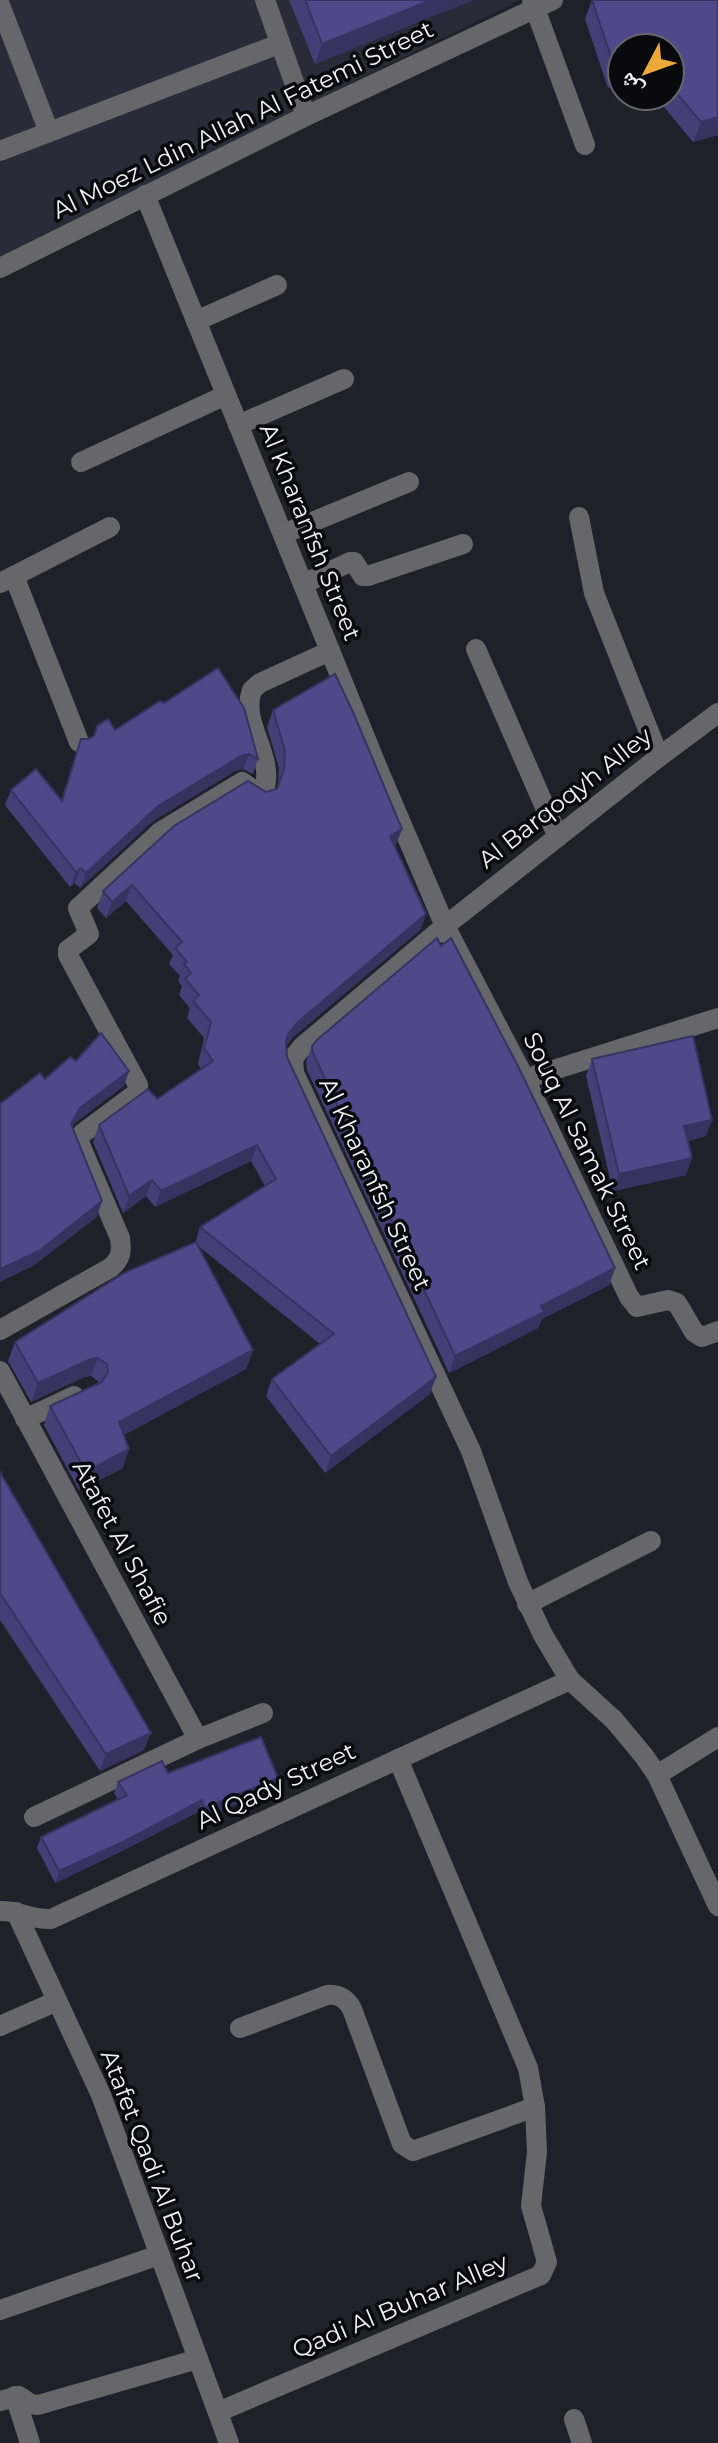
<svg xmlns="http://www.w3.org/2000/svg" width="718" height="2443" viewBox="0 0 718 2443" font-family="Montserrat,'Noto Naskh Arabic',sans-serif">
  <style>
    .built { fill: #2a2a39 }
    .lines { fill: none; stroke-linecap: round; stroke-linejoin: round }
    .street { stroke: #66666b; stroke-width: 20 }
    .wall { fill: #443f77 }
    .shaded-wall { fill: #373361 }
    .building { fill: #4f498a; stroke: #373361; stroke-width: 2 }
    .labels { text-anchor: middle; stroke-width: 7; stroke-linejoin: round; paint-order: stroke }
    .street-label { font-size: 24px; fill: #f1f1f8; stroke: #0a0a0e }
  </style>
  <rect width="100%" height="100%" fill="#20202a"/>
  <polygon class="built" points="0,0 520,0 168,173 0,261"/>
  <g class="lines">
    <g class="street">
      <polyline points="265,0 306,116"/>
      <polyline points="532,0 585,145"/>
      <polyline points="0,5 49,132"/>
      <polyline points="0,151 279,44"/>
      <polyline points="145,195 378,769 445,926 303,1046 293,1058 294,1073 471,1451 518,1582 543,1635 570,1680 614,1720 644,1756 657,1775 718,1906"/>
      <polyline points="0,268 306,116 553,0"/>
      <polyline points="196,321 277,285"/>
      <polyline points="238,425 344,379"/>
      <polyline points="81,462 226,395"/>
      <polyline points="579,517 594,593 659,757"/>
      <polyline points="283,534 409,482"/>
      <polyline points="14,576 79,742"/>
      <polyline points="0,583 110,527"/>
      <polyline points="303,584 350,562 354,562 363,576 368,576 463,544"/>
      <polyline points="476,649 558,837"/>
      <polyline points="718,713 659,757 445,926 525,1079 629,1297 637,1307 668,1300 677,1303 694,1332 702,1337 718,1331"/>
      <polyline points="525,1079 718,1018"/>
      <path d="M0,1330L110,1268C121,1259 122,1252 120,1238L78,1140L83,1133L134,1095L138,1091V1085L68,955V950L89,934L78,908L160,832L242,782L262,796C279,757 239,726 252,690L260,683L330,651"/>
      <polyline points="0,1371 198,1739"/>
      <polyline points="25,1419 74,1396"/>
      <polyline points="527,1604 651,1541"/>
      <polyline points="657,1775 718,1737"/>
      <polyline points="34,1817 198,1739 263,1713"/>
      <path d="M0,1911C20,1910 28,1920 51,1919L570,1680"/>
      <polyline points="16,1912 101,2095 229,2443"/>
      <polyline points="0,2026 57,2001"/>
      <path d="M240,2028L327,1995C339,1994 346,1998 352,2009L402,2144L413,2151L535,2107"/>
      <polyline points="0,2310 159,2255"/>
      <polyline points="15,2396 30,2443"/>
      <polyline points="0,2401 19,2396 31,2404 38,2405 198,2359"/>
      <polyline points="218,2412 541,2275 547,2262 531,2206 537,2152 535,2107 528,2068 398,1759"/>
      <polyline points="574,2419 582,2443"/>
    </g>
  </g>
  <g class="wall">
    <polygon points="289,0 473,0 315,64"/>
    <polygon points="592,0 718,0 718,135 693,142 655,96 670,96 670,48 622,48 622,88 608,88 585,19"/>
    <polygon points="160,701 258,759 253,774 243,769 235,771 153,821 80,888 75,883 70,887 5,805 11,790 61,800 81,739 88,739 115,730"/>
    <polygon points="273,710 396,845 395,846 426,914 420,930 293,1037 286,1046 287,1057 430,1394 325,1473 266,1396 272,1379 320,1344 197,1245 253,1350 246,1369 124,1435 123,1468 79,1490 44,1425 50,1406 100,1383 91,1376 84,1377 31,1402 8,1361 15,1342 195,1243 200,1227 265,1186 251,1161 155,1207 146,1196 123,1213 93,1142 99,1125 157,1099 201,1069 198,1064 204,1038 187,1018 190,1008 179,995 182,986 178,981 180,976 169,964 173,955 126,901 106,918 97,908 103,891 266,792 277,789 278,785 279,768 267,727"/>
    <polygon points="312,1046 615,1268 609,1285 542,1319 538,1328 449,1373 307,1070 306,1062"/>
    <polygon points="592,1059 706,1136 688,1141 686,1175 613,1191 586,1076"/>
    <polygon points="0,1472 144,1750 100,1771 0,1620"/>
    <polygon points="168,1773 278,1778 274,1789 200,1819 198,1812 120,1852 55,1883 37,1848 41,1837 118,1799 114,1793 118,1782"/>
  </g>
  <g class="shaded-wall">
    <polygon points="431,0 473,0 315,64 322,44"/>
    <polygon points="615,69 622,69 622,88 608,88"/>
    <polygon points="718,117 718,135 693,142 701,122"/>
    <polygon points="249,754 243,769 235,771 153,821 80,888 86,873 158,806 241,756"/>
    <polygon points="402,829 396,845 384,853 390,836"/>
    <polygon points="81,868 75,883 70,887 76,872"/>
    <polygon points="132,885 126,901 106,918 112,902"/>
    <polygon points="426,914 420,930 293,1037 282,1051 288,1034 299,1021"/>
    <polygon points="129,1071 124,1086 75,1123 65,1139 71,1124 80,1108"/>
    <polygon points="712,1120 706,1136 678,1143 684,1126"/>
    <polygon points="257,1145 251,1161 155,1207 161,1191"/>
    <polygon points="692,1158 686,1175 613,1191 619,1174"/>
    <polygon points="152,1180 146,1196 123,1213 129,1196"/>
    <polygon points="102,1201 97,1217 33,1266 0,1282 0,1269"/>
    <polygon points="615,1268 609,1285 542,1319 538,1328 449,1373 455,1356 541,1306"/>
    <polygon points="253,1350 246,1369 112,1441 119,1422"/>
    <polygon points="98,1358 91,1376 84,1377 31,1402 38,1383 91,1359"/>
    <polygon points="436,1377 430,1394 325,1473 331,1456"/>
    <polygon points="129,1449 123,1468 79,1490 86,1472"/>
    <polygon points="151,1733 144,1750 100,1771 106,1754"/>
    <polygon points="278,1778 274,1789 200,1819 204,1808"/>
    <polygon points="202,1800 198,1812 120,1852 55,1883 59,1871"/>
  </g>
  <g class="building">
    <polygon points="305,0 431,0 322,44"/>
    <polygon points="592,0 718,0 718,117 701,122 670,86 670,48 622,48 622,69 615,69"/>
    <polygon points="218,668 244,708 258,759 249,754 241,756 158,806 86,873 81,868 76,872 11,790 36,769 62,801 81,739 88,739 94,736 97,726 108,719 115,730 160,701 164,703"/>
    <polygon points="335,674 353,712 402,829 390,836 426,914 299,1021 288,1034 286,1042 287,1057 436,1377 331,1456 272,1379 334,1334 200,1227 276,1179 257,1145 161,1191 152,1180 129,1196 99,1125 148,1089 157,1099 213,1061 204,1048 211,1022 193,1001 199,995 185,979 191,973 184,964 187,962 175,948 182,942 132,885 112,902 103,891 174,826 248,781 266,792 277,789 284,769 285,751 273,710"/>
    <polygon points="437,938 441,946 451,938 519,1068 615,1268 541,1306 544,1312 455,1356 313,1053 312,1046 318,1039"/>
    <polygon points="101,1033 129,1071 80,1108 71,1124 102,1201 39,1251 0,1269 0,1104 40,1073 45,1079 70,1057 76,1061"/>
    <polygon points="693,1036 712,1120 684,1126 692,1158 619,1174 592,1059"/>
    <polygon points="196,1242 253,1350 119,1422 129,1449 86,1472 50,1406 102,1382 108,1372 107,1364 98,1358 91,1359 38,1383 15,1342 124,1273"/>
    <polygon points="0,1472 151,1733 106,1754 0,1593"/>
    <polygon points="261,1737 278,1778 204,1808 202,1800 125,1841 59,1871 41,1837 127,1795 118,1782 162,1761 168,1773"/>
  </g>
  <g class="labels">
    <g class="street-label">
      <text transform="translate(243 120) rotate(-26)" y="8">Al Moez Ldin Allah Al Fatemi Street</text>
      <text transform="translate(310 532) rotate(68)" y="8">Al Kharanfsh Street</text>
      <text transform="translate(565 798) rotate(-38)" y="8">Al Barqoqyh Alley</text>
      <text transform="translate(587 1151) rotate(64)" y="8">Souq Al Samak Street</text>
      <text transform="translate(375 1184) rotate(65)" y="8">Al Kharanfsh Street</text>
      <text transform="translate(122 1543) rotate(62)" y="8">Atafet Al Shafie</text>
      <text transform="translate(276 1786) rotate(-25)" y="8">Al Qady Street</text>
      <text transform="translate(152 2166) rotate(69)" y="8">Atafet Qadi Al Buhar</text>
      <text transform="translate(400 2306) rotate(-23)" y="8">Qadi Al Buhar Alley</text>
    </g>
  </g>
  <g transform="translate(646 72) rotate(229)"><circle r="38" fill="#0a0a0e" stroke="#66666c" stroke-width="2"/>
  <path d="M0-6L14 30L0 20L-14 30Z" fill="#eca93a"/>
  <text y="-12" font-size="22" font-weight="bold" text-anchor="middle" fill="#f1f1f8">ش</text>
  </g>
</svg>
